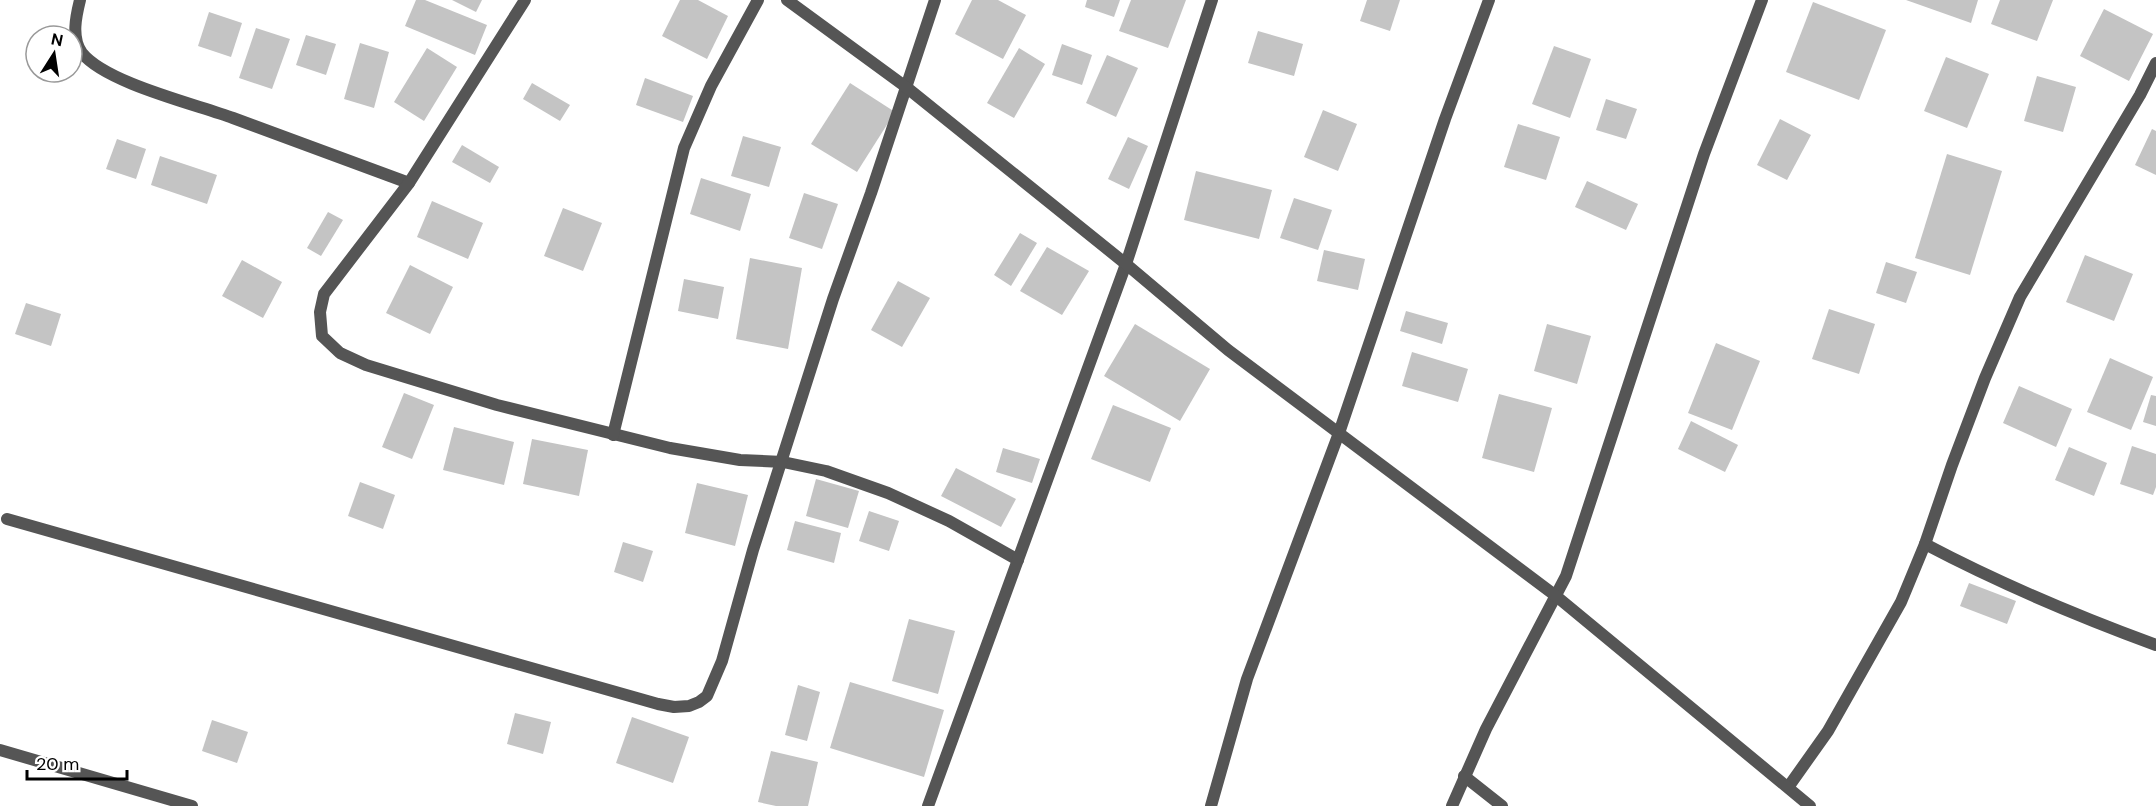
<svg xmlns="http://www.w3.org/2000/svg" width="2156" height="806" viewBox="0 0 2156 806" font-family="'DM Sans',sans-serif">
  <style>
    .building { fill: #c4c4c4 }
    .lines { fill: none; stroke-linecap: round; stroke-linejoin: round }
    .minor { stroke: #555; stroke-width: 12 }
    .tertiary { stroke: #555; stroke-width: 12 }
  </style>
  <rect width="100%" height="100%" fill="#fff"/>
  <g class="building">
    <polygon points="416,0 425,0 487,25 475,55 405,26"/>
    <polygon points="452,0 482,0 476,12"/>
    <polygon points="680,0 698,0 728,16 707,59 662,36"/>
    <polygon points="972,0 998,0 1026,15 1003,59 955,34"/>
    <polygon points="1087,0 1120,0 1114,17 1085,7"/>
    <polygon points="1131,0 1186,0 1168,48 1119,31"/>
    <polygon points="1367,0 1400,0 1390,31 1360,21"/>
    <polygon points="1906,0 1978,0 1971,23"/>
    <polygon points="2000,0 2053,0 2037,41 1991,24"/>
    <polygon points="1813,2 1886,30 1859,100 1786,72"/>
    <polygon points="2104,9 2153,34 2129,81 2080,56"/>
    <polygon points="209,12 242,23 231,57 198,46"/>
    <polygon points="256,28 290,39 272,89 239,78"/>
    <polygon points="1258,31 1303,44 1294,76 1248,63"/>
    <polygon points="306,35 336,44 326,75 296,65"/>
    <polygon points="360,43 389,52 374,108 344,99"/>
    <polygon points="1062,44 1092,55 1082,85 1052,75"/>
    <polygon points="1554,46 1591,59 1570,118 1532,104"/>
    <polygon points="427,48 457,67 424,121 394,102"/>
    <polygon points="1019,48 1045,64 1014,118 987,103"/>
    <polygon points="1107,55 1138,68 1116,117 1086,103"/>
    <polygon points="1946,57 1989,74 1967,128 1924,111"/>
    <polygon points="2037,76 2076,87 2063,132 2024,121"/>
    <polygon points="645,78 693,96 683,122 636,105"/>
    <polygon points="532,83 570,105 560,121 523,99"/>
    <polygon points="850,83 895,112 857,172 811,144"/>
    <polygon points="1606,99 1637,109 1626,139 1596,130"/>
    <polygon points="1323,110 1357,124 1338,171 1304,157"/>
    <polygon points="1780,119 1811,135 1787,180 1757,165"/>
    <polygon points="1518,124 1560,137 1546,180 1504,167"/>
    <polygon points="2152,129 2156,131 2156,175 2135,165"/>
    <polygon points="743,136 781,147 769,187 731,176"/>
    <polygon points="1128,137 1148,146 1129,189 1108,179"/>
    <polygon points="117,139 146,149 136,179 106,169"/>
    <polygon points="462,145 499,167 490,183 452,162"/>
    <polygon points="1947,154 2002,171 1970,275 1915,258"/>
    <polygon points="160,156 217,175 207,204 151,185"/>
    <polygon points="1196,171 1272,190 1259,239 1184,220"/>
    <polygon points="701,178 751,194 740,231 690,214"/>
    <polygon points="1587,181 1638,204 1626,230 1575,207"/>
    <polygon points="804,193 838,204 822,249 789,238"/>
    <polygon points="1294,198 1332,210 1318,250 1280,238"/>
    <polygon points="432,201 483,223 468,259 417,237"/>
    <polygon points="563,208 602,223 583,271 544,256"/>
    <polygon points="328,212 343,220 321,256 307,248"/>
    <polygon points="1020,233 1037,243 1011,286 994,275"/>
    <polygon points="1047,247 1089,271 1062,315 1020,291"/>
    <polygon points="1324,250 1365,259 1358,290 1317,281"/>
    <polygon points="2085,255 2133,274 2114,321 2066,302"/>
    <polygon points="750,258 802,268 788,349 736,339"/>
    <polygon points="242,260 282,282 263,318 222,296"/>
    <polygon points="1886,262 1917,272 1906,303 1876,293"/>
    <polygon points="410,265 453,287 430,334 386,313"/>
    <polygon points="684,279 724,287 718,319 678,311"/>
    <polygon points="898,281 930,298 902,347 871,330"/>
    <polygon points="26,303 61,314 51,346 15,334"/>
    <polygon points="1829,309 1875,324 1859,374 1812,359"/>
    <polygon points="1406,311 1448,323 1442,344 1400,331"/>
    <polygon points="1135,324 1210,369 1180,421 1104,376"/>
    <polygon points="1547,324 1591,336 1577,384 1534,371"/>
    <polygon points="1716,343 1760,361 1732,430 1688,413"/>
    <polygon points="1412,352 1468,369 1458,402 1402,386"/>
    <polygon points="2110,358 2153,377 2131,430 2087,412"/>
    <polygon points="2019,386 2072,409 2056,447 2003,423"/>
    <polygon points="404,393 434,405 412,459 382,447"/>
    <polygon points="1499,394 1552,408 1534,472 1482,458"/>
    <polygon points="2151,395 2156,396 2156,426 2143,422"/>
    <polygon points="1113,405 1171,428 1150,482 1091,459"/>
    <polygon points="1691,421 1738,445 1725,472 1678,449"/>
    <polygon points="454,427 514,442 504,485 443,470"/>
    <polygon points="532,439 588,450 579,496 523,484"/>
    <polygon points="2132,446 2156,454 2156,487 2153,495 2120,484"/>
    <polygon points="2069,447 2107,463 2094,496 2055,480"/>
    <polygon points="1003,448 1040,459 1032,483 996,472"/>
    <polygon points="956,468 1016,499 1001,527 941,496"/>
    <polygon points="816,479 859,491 848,528 806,516"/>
    <polygon points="360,482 395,495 383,529 348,516"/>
    <polygon points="697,483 748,495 735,546 685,533"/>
    <polygon points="869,511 899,521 889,551 859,541"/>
    <polygon points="795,521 841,533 834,563 787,550"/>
    <polygon points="623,542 653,551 643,582 614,572"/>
    <polygon points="1969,583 2016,601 2007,624 1960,606"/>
    <polygon points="909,619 955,631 938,694 892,681"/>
    <polygon points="850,682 944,710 924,777 830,748"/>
    <polygon points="798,685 820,692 807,741 785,735"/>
    <polygon points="515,713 551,722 543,754 507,744"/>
    <polygon points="632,717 689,737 673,783 616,763"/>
    <polygon points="212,720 248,732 237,763 202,751"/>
    <polygon points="771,751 818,762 808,806 776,806 758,802"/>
  </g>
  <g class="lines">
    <g class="minor">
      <path d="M80,0C76,16 71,38 82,53C106,83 195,104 233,118C291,139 350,161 409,183"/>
      <polyline points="525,0 409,183 324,294 320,312 322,336 340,353 366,365 497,405 670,448 740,460 783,462 826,471 888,493 949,521 1018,560"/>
      <polyline points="613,435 684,148 711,86 758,0"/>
      <polyline points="7,519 658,704 674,707 689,706 699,702 707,696 722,661 753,550 833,299 871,193 935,0"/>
      <path d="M1925,544C1999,583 2077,616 2156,645"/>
      <polyline points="0,750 192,806"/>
      <polyline points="1464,776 1502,806"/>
      <polyline points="1789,786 1828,731 1901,602 1925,544 1952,465 1985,378 2020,297 2140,95 2156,63"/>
      <polyline points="928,806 1126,264 1212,0"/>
      <polyline points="1211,806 1247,679 1339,433 1445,119 1489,0"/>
      <polyline points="1452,806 1486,729 1566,576 1704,154 1762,0"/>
    </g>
    <polyline class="tertiary" points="787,0 906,87 1126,264 1228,350 1556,596 1810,806"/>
  </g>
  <g transform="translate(54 54) rotate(12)"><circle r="28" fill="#ffffff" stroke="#999999" stroke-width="1.5"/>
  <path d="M0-4.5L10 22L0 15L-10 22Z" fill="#000000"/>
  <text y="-9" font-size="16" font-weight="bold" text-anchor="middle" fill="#000000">N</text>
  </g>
  <path d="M27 770v9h100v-9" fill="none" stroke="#000000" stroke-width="3"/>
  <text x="36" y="770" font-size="18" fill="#000000" stroke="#ffffff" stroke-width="4.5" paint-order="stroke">20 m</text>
</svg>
